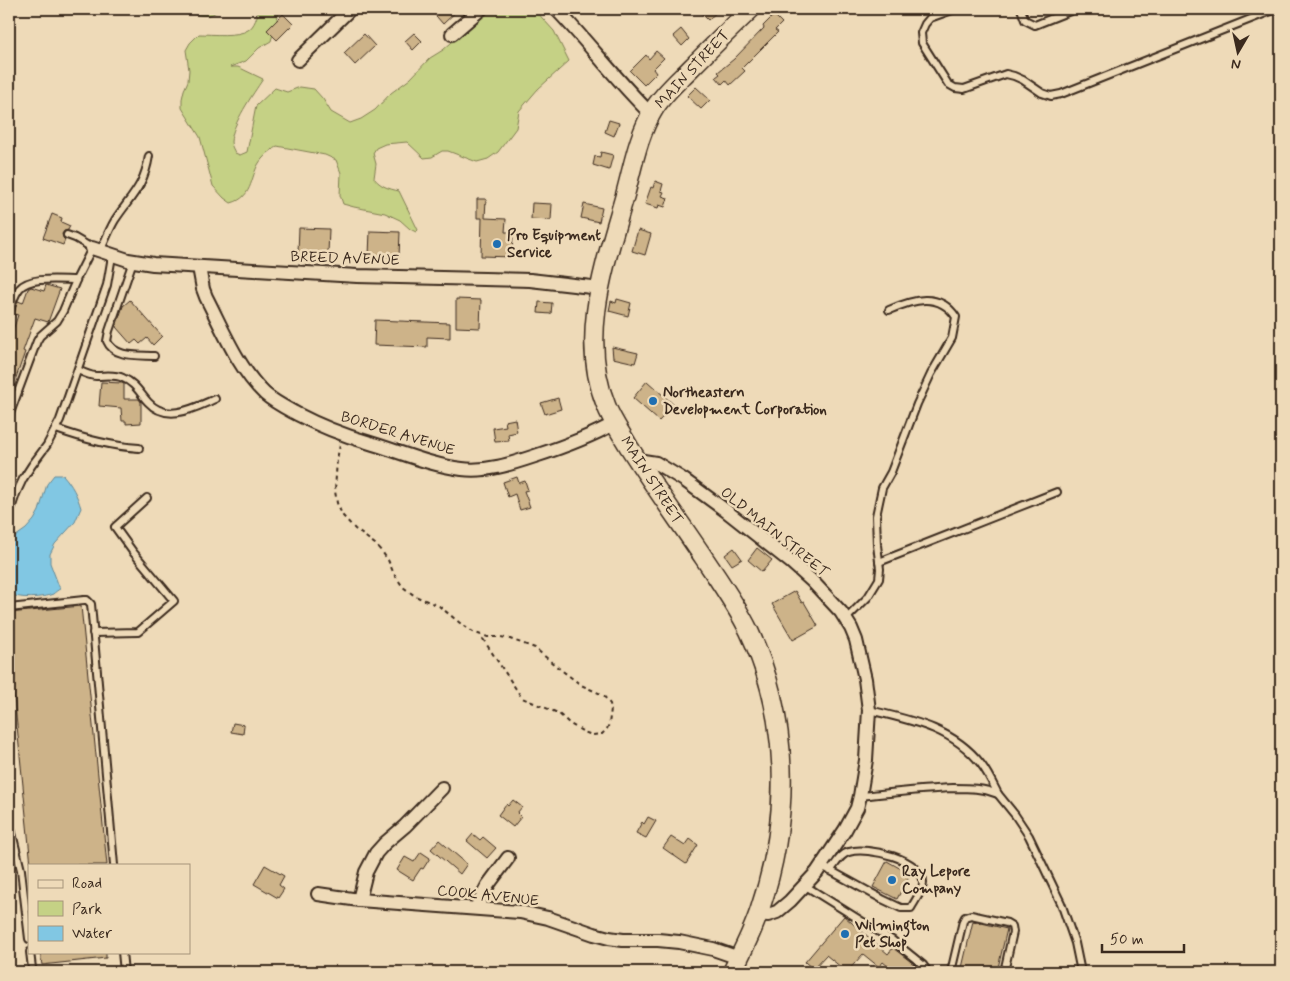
<svg xmlns="http://www.w3.org/2000/svg" width="1290" height="981" viewBox="0 0 1290 981" font-family="Mynerve,sans-serif">
  <style>
    .green { fill: #c5d185; stroke: #807e52 }
    .water { fill: #81c7e3; stroke: #658894 }
    .building { fill: #cdb389; stroke: #3b2a1e }
    .lines { fill: none; stroke-linecap: round; stroke-linejoin: round }
    .lane-casing { stroke: #3b2a1e; stroke-width: 10 }
    .street-casing { stroke: #3b2a1e; stroke-width: 16 }
    .secondary-casing { stroke: #3b2a1e; stroke-width: 21 }
    .path { stroke: #3b2a1e; stroke-width: 2; stroke-dasharray: 4 4; stroke-linecap: butt }
    .lane { stroke: #eedab8; stroke-width: 6 }
    .street { stroke: #eedab8; stroke-width: 12 }
    .secondary { stroke: #eedab8; stroke-width: 18 }
    .poi-dot { fill: #1f6fb2; stroke: #eedab8; stroke-width: 2 }
    .labels { text-anchor: middle; stroke-width: 5; stroke-linejoin: round; paint-order: stroke }
    .street-label { font-size: 15px; fill: #3b2a1e; stroke: #eedab8 }
    .poi-label { font-size: 15px; font-weight: bold; fill: #3b2a1e; stroke: #eedab8; text-anchor: start }
  </style>
  <rect width="100%" height="100%" fill="#eedab8"/>
  <filter id="ink" filterUnits="userSpaceOnUse"><feTurbulence type="fractalNoise" baseFrequency=".02" numOctaves="2"/><feDisplacementMap in="SourceGraphic" scale="10" xChannelSelector="R" yChannelSelector="G"/><feConvolveMatrix kernelMatrix="1 2 1 2 8 2 1 2 1" color-interpolation-filters="sRGB"/></filter>
  <g filter="url(#ink)">
    <g class="green">
      <path d="M182,9H221C218,11 213,14 210,15C202,17 188,13 182,9Z"/>
      <path d="M259,9H278L279,12L271,41L259,48L246,61L230,67H238L263,79C253,94 232,124 231,142C231,146 234,150 235,153L240,155L247,152L256,106L275,88L287,92L300,87L314,89L323,99L331,112L350,123L361,119L375,110L391,93L410,79L430,58L443,50L476,21L493,9H534L554,31L569,61L538,89L519,111L516,128L498,152L488,159L477,162L448,151H442L432,157L424,158L407,142L385,144L376,148L373,153L376,164L374,178C380,186 389,189 399,191L418,230L416,232L410,229L400,220L385,213L354,207L343,204L340,195L341,173L336,160L325,155L277,146C272,150 266,154 262,159C249,174 255,197 231,203L224,198L213,186L200,137L182,108V99L184,90L188,81L189,70L186,50L190,43L199,34C211,34 238,37 248,30C255,26 257,16 259,9Z"/>
    </g>
    <path class="water" d="M54,475H63C72,485 77,495 81,508L75,522L55,544L50,554V563L60,589C59,589 54,593 53,594C44,598 17,600 9,593V541L26,529L34,520L39,511L47,484Z"/>
    <g class="building">
      <polygon points="430,9 459,9 443,24"/>
      <polygon points="697,9 720,9 708,20"/>
      <polygon points="283,14 293,24 277,40 267,30"/>
      <polygon points="774,15 782,23 775,30 778,32 742,68 745,71 730,85 726,80 722,84 716,77 720,74 718,72 734,59 764,28 763,26"/>
      <polygon points="681,29 689,39 682,46 673,36"/>
      <polygon points="414,33 422,41 413,50 405,41"/>
      <polygon points="364,34 375,46 355,65 344,53"/>
      <polygon points="656,51 664,58 653,69 656,73 644,85 630,71 646,55 649,59"/>
      <polygon points="696,87 710,100 701,109 687,96"/>
      <polygon points="609,120 619,123 614,136 605,132"/>
      <polygon points="601,152 613,155 609,170 593,165 595,156 600,157"/>
      <polygon points="655,181 663,184 661,191 664,192 662,196 668,198 665,207 659,205 658,208 645,204 651,187 653,188"/>
      <polygon points="477,199 486,199 485,218 506,219 505,232 513,232 512,257 481,256 482,218 477,218"/>
      <polygon points="532,203 552,204 551,220 531,219"/>
      <polygon points="584,204 602,208 599,222 581,218"/>
      <polygon points="52,214 62,218 61,222 70,226 68,230 64,231 62,234 63,238 65,240 63,245 43,238"/>
      <polygon points="299,228 329,229 328,254 298,253"/>
      <polygon points="638,230 651,234 645,255 632,251"/>
      <polygon points="370,231 400,232 399,257 369,256"/>
      <polygon points="46,285 60,289 48,322 35,318 23,351 25,352 10,395 9,394 9,342 18,315 14,314 16,306 18,301 23,303 28,289 31,287 44,291"/>
      <polygon points="456,299 481,300 480,328 456,327"/>
      <polygon points="617,299 631,303 628,316 609,311 611,301 616,303"/>
      <polygon points="130,300 162,336 153,345 147,338 140,344 136,340 131,344 116,327 123,306"/>
      <polygon points="539,302 552,303 551,314 538,313"/>
      <polygon points="375,320 450,323 450,338 427,337 427,347 374,345"/>
      <polygon points="612,347 638,353 635,363 613,358"/>
      <polygon points="647,381 674,405 659,421 633,398"/>
      <polygon points="101,382 122,383 124,384 124,399 139,399 141,402 141,423 126,424 126,421 122,421 121,408 99,406"/>
      <polygon points="558,398 561,409 545,414 541,403"/>
      <polygon points="515,419 517,432 508,434 509,441 495,442 493,428 506,426 505,421"/>
      <polygon points="517,477 519,483 525,481 528,490 524,491 530,507 520,510 515,494 508,497 503,482"/>
      <polygon points="734,548 742,559 732,565 725,555"/>
      <polygon points="757,548 772,560 762,572 748,560"/>
      <polygon points="795,591 802,603 804,602 818,626 793,640 772,604"/>
      <polygon points="81,606 107,865 31,865 9,646 9,613"/>
      <polygon points="233,723 244,725 243,734 231,732"/>
      <polygon points="513,800 522,807 517,813 521,817 513,827 498,815 506,804 508,806"/>
      <polygon points="648,817 656,821 646,838 636,833 642,822 644,824"/>
      <polygon points="473,834 480,840 483,837 496,848 487,858 467,841"/>
      <polygon points="671,837 685,846 690,839 698,845 686,864 663,848"/>
      <polygon points="439,840 467,864 460,874 431,849"/>
      <polygon points="421,852 430,858 423,869 421,868 413,880 397,870 405,857 414,862"/>
      <polygon points="887,861 910,874 897,899 873,887"/>
      <polygon points="265,865 284,876 279,885 284,889 278,898 254,884"/>
      <polygon points="844,916 888,954 893,948 919,968 922,972 895,972 883,962 879,967 863,954 847,972 826,955 813,969 805,962"/>
      <polygon points="973,921 1007,929 997,972 961,972"/>
      <polygon points="40,952 106,952 106,958 42,965"/>
    </g>
    <g class="lines">
      <defs>
        <g id="lane">
          <polyline points="955,9 930,18 925,24 921,33 922,43 948,84 955,88 964,89 1006,74 1014,76 1023,80 1042,93 1051,96 1061,94 1276,9"/>
          <polyline points="1021,9 1025,20 1035,25 1075,9"/>
          <path d="M100,252C105,241 109,230 115,220C131,196 144,187 149,156"/>
          <path d="M133,261L109,331L107,341C114,358 139,355 154,356"/>
          <path d="M9,314C11,306 14,296 19,289C29,276 61,280 76,280"/>
          <path d="M78,370C84,373 90,376 96,376C106,376 114,374 123,378C135,383 139,392 148,402C167,423 194,408 215,399"/>
          <polyline points="9,416 37,341 40,336 57,321 63,311 77,278 92,248 75,238 67,235"/>
          <path d="M56,429C84,439 109,446 139,448"/>
          <polyline points="9,515 16,494 23,479 32,465 47,445 60,420 107,285 112,256"/>
          <polyline points="879,562 1057,492"/>
          <polyline points="9,608 84,600 87,600 91,604 114,865"/>
          <path d="M846,619L868,597L879,579L880,569L877,545L876,516L882,488L891,472L917,404L931,374L952,338L956,317C939,291 912,300 889,310"/>
          <polyline points="93,633 138,632 174,601 133,552 115,527 147,498"/>
          <polyline points="998,794 1015,815 1029,836 1061,903 1075,943 1081,972"/>
          <path d="M860,796C891,793 922,789 953,788C969,788 983,788 998,794C993,784 988,773 981,764C953,728 911,720 869,710"/>
          <polyline points="9,821 21,870 29,939"/>
          <path d="M822,866L882,899L901,908H911C915,901 923,890 923,883C924,859 867,846 849,852C840,854 836,864 830,871"/>
          <polyline points="804,885 892,940 923,965 928,972"/>
          <polyline points="30,952 32,968 34,972"/>
          <polyline points="122,952 124,972"/>
          <polyline points="951,972 963,921 965,917 971,915 1007,923 1012,926 1013,932 1004,972"/>
        </g>
        <g id="street">
          <path d="M556,9C589,43 617,81 651,114"/>
          <polyline points="452,34 481,9"/>
          <polyline points="298,60 350,9"/>
          <polyline points="92,248 128,260 153,264 357,276 530,280 600,288"/>
          <path d="M199,267L203,289L206,297C223,330 238,368 265,394C274,402 286,408 297,414C320,426 343,435 367,442C398,451 429,465 462,469C487,472 511,464 535,456C563,447 590,437 615,423"/>
          <polyline points="637,460 656,463 684,480 725,510 792,563 812,581 841,612 851,628 856,640 865,679 869,710 866,760 860,796 857,808 845,830 817,872 790,901 777,912 768,915 758,913"/>
          <polyline points="318,894 359,900 520,912 548,918 594,934 609,938 623,940 658,940 679,942 713,949 739,958"/>
          <polyline points="359,900 366,872 376,853 385,843 405,826 442,788"/>
          <polyline points="476,908 488,885 508,858"/>
        </g>
        <path id="secondary" d="M732,972C742,952 753,931 760,909C791,818 790,718 749,631C737,606 720,582 704,558C679,521 653,485 629,447C621,433 611,419 606,405C578,336 606,262 625,195C633,166 638,135 654,109C663,94 677,82 690,69C710,49 730,29 751,9"/>
      </defs>
      <use href="#lane" class="lane-casing"/>
      <use href="#street" class="street-casing"/>
      <use href="#secondary" class="secondary-casing"/>
      <polyline class="path" points="340,445 337,459 335,491 337,503 340,510 343,516 355,529 375,544 383,553 388,560 394,574 403,587 415,596 439,606 465,627 475,633 488,637 501,637 510,639 535,648 556,666 581,685 603,695 610,704 611,709 609,724 607,729 602,734 592,735 584,732 570,724 558,713 522,698 481,636"/>
      <use href="#lane" class="lane"/>
      <use href="#street" class="street"/>
      <use href="#secondary" class="secondary"/>
    </g>
  </g>
  <g class="poi-dot">
    <circle cx="497" cy="244" r="5"/>
    <circle cx="653" cy="401" r="5"/>
    <circle cx="892" cy="880" r="5"/>
    <circle cx="845" cy="934" r="5"/>
  </g>
  <g class="labels">
    <g class="street-label">
      <text transform="translate(692 69) rotate(-47)" y="5">MAIN STREET</text>
      <text transform="translate(345 258) rotate(2)" y="5">BREED AVENUE</text>
      <text transform="translate(398 433) rotate(17)" y="5">BORDER AVENUE</text>
      <text transform="translate(652 480) rotate(57)" y="5">MAIN STREET</text>
      <text transform="translate(775 532) rotate(39)" y="5">OLD MAIN STREET</text>
      <text transform="translate(488 895) rotate(6)" y="5">COOK AVENUE</text>
    </g>
    <g class="poi-label">
      <text x="507" y="240">Pro Equipment<tspan x="507" dy="17">Service</tspan></text>
      <text x="663" y="397">Northeastern<tspan x="663" dy="17">Development Corporation</tspan></text>
      <text x="902" y="876">Ray Lepore<tspan x="902" dy="17">Company</tspan></text>
      <text x="855" y="930">Wilmington<tspan x="855" dy="17">Pet Shop</tspan></text>
    </g>
  </g>
  <rect width="1290" height="981" fill="none" stroke="#eedab8" stroke-width="30"/>
  <rect x="15" y="15" width="1260" height="951" fill="none" stroke="#3b2a1e" stroke-width="2" filter="url(#ink)"/>
  <rect x="28" y="864" width="162" height="90" fill="#eedab8" stroke="#a6947a"/>
  <rect x="38" y="880" width="25" height="8" fill="#eedab8" stroke="#a6947a"/>
  <text x="72" y="888" font-size="15" fill="#3b2a1e">Road</text>
  <rect x="38" y="901" width="25" height="15" fill="#c5d185" stroke="#a6947a"/>
  <text x="72" y="914" font-size="15" fill="#3b2a1e">Park</text>
  <rect x="38" y="926" width="25" height="15" fill="#81c7e3" stroke="#a6947a"/>
  <text x="72" y="938" font-size="15" fill="#3b2a1e">Water</text>
  <g transform="translate(1238 52) rotate(189)" stroke="#eedab8" stroke-width="4" paint-order="stroke">
  <path d="M0-4L9 19L0 12L-9 19Z" fill="#3b2a1e"/>
  <text y="-8" font-size="14" font-weight="bold" text-anchor="middle" fill="#3b2a1e">N</text>
  </g>
  <path d="M1102 944v8h82v-8" fill="none" stroke="#3b2a1e" stroke-width="2.5"/>
  <text x="1110" y="944" font-size="15" fill="#3b2a1e" stroke="#eedab8" stroke-width="4" paint-order="stroke">50 m</text>
</svg>
